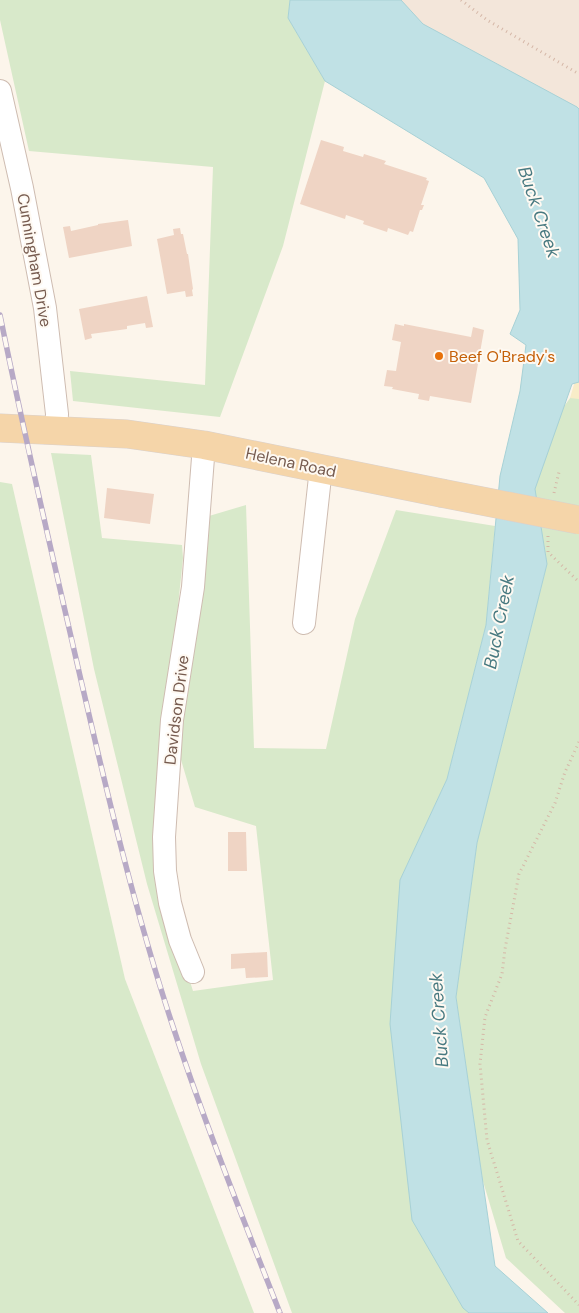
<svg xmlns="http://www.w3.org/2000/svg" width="579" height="1313" viewBox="0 0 579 1313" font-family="'DM Sans',sans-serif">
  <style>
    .residential { fill: #f3e6da }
    .green { fill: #d8e9ca }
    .sand { fill: #f8ecc8 }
    .water { fill: #c0e1e5; stroke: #a7d1d6 }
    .building { fill: #efd4c4 }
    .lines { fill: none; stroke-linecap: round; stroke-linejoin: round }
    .minor-casing { stroke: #cebcb1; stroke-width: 24 }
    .major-casing { stroke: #d9d1ce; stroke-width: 29 }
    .path { stroke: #d5b7a7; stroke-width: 3; stroke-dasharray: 1 4; stroke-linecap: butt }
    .minor { stroke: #fff; stroke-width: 22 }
    .major { stroke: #f5d5a9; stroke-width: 28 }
    .rail-casing { stroke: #b7a9c6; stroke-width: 5.5 }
    .rail { stroke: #fef9f2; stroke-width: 4; stroke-dasharray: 11; stroke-linecap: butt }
    .major-bridge-casing { stroke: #d9d1ce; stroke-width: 29; stroke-linecap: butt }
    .major-bridge { stroke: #f5d5a9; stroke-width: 28 }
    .food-dot { fill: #e8710a; stroke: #fef9f2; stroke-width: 2 }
    .labels { text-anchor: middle; stroke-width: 4; stroke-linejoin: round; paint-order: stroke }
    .street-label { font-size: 16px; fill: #765b4f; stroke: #fef9f2 }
    .food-label { font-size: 16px; fill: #c56008; stroke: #fef9f2; text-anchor: start }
    .water-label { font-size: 18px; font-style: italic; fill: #477980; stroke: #fef9f2 }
  </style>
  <rect width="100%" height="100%" fill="#fcf5eb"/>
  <polygon class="residential" points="401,0 579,0 579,126 404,36"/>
  <g class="green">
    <polygon points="0,0 290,0 288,18 325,81 283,246 220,417 73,401 70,371 205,385 213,167 29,151 0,20"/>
    <polygon points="579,386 579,1313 565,1313 506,1258 482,1178 456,997 477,843 547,564 534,489 562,409"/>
    <polygon points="51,453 91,455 102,538 182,545 183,558 163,750 159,883 193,991 273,980 256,826 195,807 179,753 199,567 209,516 246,505 254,748 326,749 355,619 396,510 495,526 486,625 447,779 400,880 463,1307 469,1313 292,1313 201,1064 147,884 94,669"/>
    <polygon points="0,482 12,484 125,979 254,1313 0,1313"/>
  </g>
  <polygon class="sand" points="579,372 579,399 570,398 577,374"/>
  <polygon class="water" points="290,0 401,0 423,24 577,107 579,109 579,382 572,384 535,489 547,564 477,843 456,997 495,1266 548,1313 469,1313 463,1308 412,1220 390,1024 400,880 447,779 486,625 500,476 520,391 526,345 510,334 520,310 518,239 484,178 325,81 288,18"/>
  <g class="building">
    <polygon points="321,140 344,147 343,151 363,157 364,154 386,161 384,164 427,178 426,180 429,181 421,205 424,205 422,210 420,210 413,232 410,231 408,235 388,228 387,232 363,224 364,221 346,215 345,219 300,204"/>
    <polygon points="128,220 132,246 69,258 63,227 70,226 71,231 98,225 98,224"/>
    <polygon points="180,228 181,234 183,234 187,254 188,254 193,289 192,290 193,296 186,297 185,291 167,294 157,239 174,235 173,229"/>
    <polygon points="147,296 153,327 146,328 145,323 127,326 127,329 91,334 92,338 85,340 79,309"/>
    <polygon points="395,324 404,326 404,324 471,337 473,327 484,330 471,403 430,396 429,401 418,399 419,394 392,389 393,387 384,386 387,370 396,371 401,342 392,340"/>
    <polygon points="107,488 154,494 150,524 104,518"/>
    <polygon points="228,832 246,832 247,871 228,871"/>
    <polygon points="267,952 268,977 246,978 245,968 231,969 231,954"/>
  </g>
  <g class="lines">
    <defs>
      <g id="minor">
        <polyline points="0,91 22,188 45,308 57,414 56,431"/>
        <polyline points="304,623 321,468"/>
        <polyline points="193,972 180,940 170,903 165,871 164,837 172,720 193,587 204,445"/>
      </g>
      <polyline id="major" points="0,428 127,434 204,445 441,493"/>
    </defs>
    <use href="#minor" class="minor-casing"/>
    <use href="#major" class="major-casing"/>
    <g class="path">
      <polyline points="461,0 487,20 579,74"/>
      <polyline points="554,493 559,472"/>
      <polyline points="548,536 548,552 579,582"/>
      <polyline points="579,742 565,772 555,803 519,874 505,949 502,974 485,1017 480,1064 487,1140 518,1241 579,1305"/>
    </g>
    <use href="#minor" class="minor"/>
    <use href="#major" class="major"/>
    <defs>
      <path id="rail" d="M0,315C22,424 47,533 72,641C100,763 128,886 166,1005C199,1109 240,1211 280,1313"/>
    </defs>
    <use href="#rail" class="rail-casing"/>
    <use href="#rail" class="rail"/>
    <defs>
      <polyline id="major-bridge" points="441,493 579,520"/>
    </defs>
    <use href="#major-bridge" class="major-bridge-casing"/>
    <use href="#major-bridge" class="major-bridge"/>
  </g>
  <circle class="food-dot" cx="439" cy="356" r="5"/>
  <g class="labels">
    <g class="street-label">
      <text transform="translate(35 260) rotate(80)" y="6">Cunningham Drive</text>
      <text transform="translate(291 462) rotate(12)" y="6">Helena Road</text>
      <text transform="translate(176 710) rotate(-83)" y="6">Davidson Drive</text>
    </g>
    <g class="food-label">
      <text x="449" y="362">Beef O'Brady's</text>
    </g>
    <g class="water-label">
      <text transform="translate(539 212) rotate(71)" y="6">Buck Creek</text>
      <text transform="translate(499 622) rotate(-79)" y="6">Buck Creek</text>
      <text transform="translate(439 1020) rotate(-94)" y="6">Buck Creek</text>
    </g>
  </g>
</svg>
